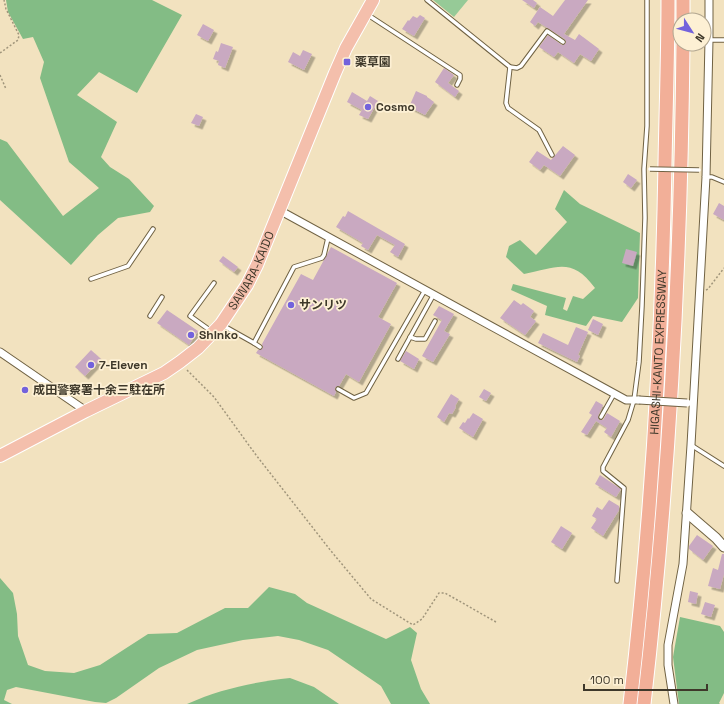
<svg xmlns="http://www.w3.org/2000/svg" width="724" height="704" viewBox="0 0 724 704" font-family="'Space Grotesk','Noto Sans JP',sans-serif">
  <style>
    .green { fill: #96ca97 }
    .forest { fill: #83bc85 }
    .building { fill: #c9a9c1; filter: url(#shadow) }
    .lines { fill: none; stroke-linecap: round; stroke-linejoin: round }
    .service-casing { stroke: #706243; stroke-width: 5.5 }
    .minor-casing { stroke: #706243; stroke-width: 9 }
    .tertiary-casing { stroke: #706243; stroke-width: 11 }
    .trunk-casing { stroke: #fff; stroke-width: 14 }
    .motorway-casing { stroke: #fff; stroke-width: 15 }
    .path { stroke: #a0957b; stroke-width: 1.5; stroke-dasharray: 2 2; stroke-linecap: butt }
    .service { stroke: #fff; stroke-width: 3.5 }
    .minor { stroke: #fff; stroke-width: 7 }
    .tertiary { stroke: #fff; stroke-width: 9 }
    .trunk { stroke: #f4bfac; stroke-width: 12 }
    .motorway { stroke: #f2af98; stroke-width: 13 }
    .service-bridge-casing { stroke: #706243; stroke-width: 5.5; stroke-linecap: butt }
    .minor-bridge-casing { stroke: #706243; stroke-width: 9; stroke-linecap: butt }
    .service-bridge { stroke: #fff; stroke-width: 3.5 }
    .minor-bridge { stroke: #fff; stroke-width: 7 }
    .poi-dot { fill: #7362dc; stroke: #fdf0d4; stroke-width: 1.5 }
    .labels { text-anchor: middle; stroke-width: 3.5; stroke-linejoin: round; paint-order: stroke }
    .poi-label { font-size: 12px; font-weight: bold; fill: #3e382a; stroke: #fdf0d4; text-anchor: start }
    .street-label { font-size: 12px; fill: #3e382a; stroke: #fdf0d4 }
  </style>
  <defs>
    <filter id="shadow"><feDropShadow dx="3.5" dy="3.5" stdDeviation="0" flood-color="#0004"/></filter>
  </defs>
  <rect width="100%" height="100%" fill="#f2e2bf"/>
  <polygon class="green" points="433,0 468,0 454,17"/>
  <g class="forest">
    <polygon points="6,0 152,0 182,15 137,93 99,72 77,95 117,122 101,157 110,167 129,179 154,206 150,212 118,218 98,235 71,265 0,200 0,139 7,142 63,216 99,188 69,162 40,78 44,62 33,37 23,39 8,12"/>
    <path d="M564,190L580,204L640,233L638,298L622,322L593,316L586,326L545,315L547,306L511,290L513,284L566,298L563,309L567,311L573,296L583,299L595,288C572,257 558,267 524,274L506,257L509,246L520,240L536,255L567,222L555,209Z"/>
    <polygon points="0,578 13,593 17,614 18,636 28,665 45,671 74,673 100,665 148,634 177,633 225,608 248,608 269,587 295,594 307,603 386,639 410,627 417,633 411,660 421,689 430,704 391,704 381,686 328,650 299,640 278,636 243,640 197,650 159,668 116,698 106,703 95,702 16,687 7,690 4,700 12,704 0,704"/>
    <polygon points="680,617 720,626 724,632 724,693 719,703 720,704 679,704 673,657"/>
    <path d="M290,678L314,687L339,704H187C220,689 254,682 290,678Z"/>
  </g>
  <g class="building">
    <polygon points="522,0 533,0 537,3 534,8"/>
    <polygon points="565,0 588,0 564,34 575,40 579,34 599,49 591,61 580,54 574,63 558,52 554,57 539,47 548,35 562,45 566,43 565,39 538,22 535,26 530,22 540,7 553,16"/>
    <polygon points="420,15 425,18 414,36 402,29 408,20 409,21 413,16 417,18"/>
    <polygon points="203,24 214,30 208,41 197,35"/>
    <polygon points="221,43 233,47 225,68 218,65 219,61 213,59 216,51 218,52"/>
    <polygon points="303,50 312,54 304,70 288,62 293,52 300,56"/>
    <polygon points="444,68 454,75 448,83 459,91 455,97 435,82"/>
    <polygon points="416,91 427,96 427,97 434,102 425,115 409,107"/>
    <polygon points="352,92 367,101 370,96 378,101 368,119 359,115 362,110 347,102"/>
    <polygon points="196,114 203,117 199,126 191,123"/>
    <polygon points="563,146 575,155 560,176 544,165 540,170 529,162 537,151 551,160"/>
    <polygon points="628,174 637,180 631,188 623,182"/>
    <polygon points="719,203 724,206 724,220 713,214"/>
    <polygon points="348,211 405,244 398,257 390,252 395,245 377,235 368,250 361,246 363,243 336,227 343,216 345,217"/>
    <polygon points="331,247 397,283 378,317 391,324 359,382 346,374 339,386 337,386 335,388 336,392 334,396 256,353 258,350 263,348 262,344 301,274 313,280"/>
    <polygon points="626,249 637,252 633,266 622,263"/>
    <polygon points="223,256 238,267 234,272 219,261"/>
    <polygon points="514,300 521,305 523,303 534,311 530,317 536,321 525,335 500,318"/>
    <polygon points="439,306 454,314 444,331 450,334 433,362 422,356 442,320 433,315"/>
    <polygon points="167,310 198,331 189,345 157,323"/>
    <polygon points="593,319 603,324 598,335 588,330"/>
    <polygon points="576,327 588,332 578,355 580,356 577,362 538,343 543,333 568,345"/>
    <polygon points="91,350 101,359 85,376 75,367"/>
    <polygon points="406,351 419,359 414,369 400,361"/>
    <polygon points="484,389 491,393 486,401 479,397"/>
    <polygon points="451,394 459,399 455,406 456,407 452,414 449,413 444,422 437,417"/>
    <polygon points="596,401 603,405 598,416 599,420 603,420 607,413 620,421 611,437 604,432 607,428 596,421 587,435 581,432 592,415 589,413"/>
    <polygon points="473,413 483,419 473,437 459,428 463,422 465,423 468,418 469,419"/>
    <polygon points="600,475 621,489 616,497 595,484"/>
    <polygon points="609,500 619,506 619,510 603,536 591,528 597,519 592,516 597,507 602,510"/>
    <polygon points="561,526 572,533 562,549 551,542"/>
    <polygon points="697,535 713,546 703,560 689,549 689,546"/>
    <polygon points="722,554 724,554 724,574 720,589 708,586 713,568 718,570"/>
    <polygon points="690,591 698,593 696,604 688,602"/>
    <polygon points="705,602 715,605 711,617 701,614"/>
  </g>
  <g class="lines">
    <defs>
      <g id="service">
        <polyline points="427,0 510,67 517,68 521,66 547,31 563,42"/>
        <polyline points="368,15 460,75 460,79 457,85"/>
        <polyline points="709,40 724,40"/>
        <polyline points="510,67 506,103 508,108 539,130 552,155"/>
        <polyline points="706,177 712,177 724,182"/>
        <polyline points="91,279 128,266 153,229"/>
        <polyline points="150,316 162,297"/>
        <polyline points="222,325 254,343 294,267 322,258 324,255 328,238"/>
        <polyline points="211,331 190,316 214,283"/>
        <polyline points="410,337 416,339 425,339 435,321"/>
        <polyline points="254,343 260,347"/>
        <polyline points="398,359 434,294"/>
        <polyline points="338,389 354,398 366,393 425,290"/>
        <polyline points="601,417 614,394"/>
        <polyline points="691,445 724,466"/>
        <polyline points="617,581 624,488 603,471 603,467 628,420 634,400 639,362 642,306 645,218 644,169 647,126 647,0"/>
      </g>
      <g id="minor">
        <polyline points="279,210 626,400 639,400"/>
        <polyline points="0,352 86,411"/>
        <polyline points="674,704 668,665 668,645 683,564 691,445 706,177 709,40 709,0"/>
      </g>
      <polyline id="tertiary" points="687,513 716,538 724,547"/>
      <g id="trunk">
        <path id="s1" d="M0,456L86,411L164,373L180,362L198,348L221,324L247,285L257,265L335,73L346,48L373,0"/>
      </g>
      <g id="motorway">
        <polyline points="683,0 683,20"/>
        <path id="s2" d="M630,704C651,524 662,344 665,163C666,109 668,54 668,0"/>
        <path d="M644,704C669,485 681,264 683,44"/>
      </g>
    </defs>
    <use href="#service" class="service-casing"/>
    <use href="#minor" class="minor-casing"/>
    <use href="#tertiary" class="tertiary-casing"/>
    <use href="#trunk" class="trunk-casing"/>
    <use href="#motorway" class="motorway-casing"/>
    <g class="path">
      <polyline points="0,53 18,40 19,35 6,9 4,0"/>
      <polyline points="0,75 6,89"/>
      <polyline points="706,290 708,289 724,268"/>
      <polyline points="187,370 214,397 256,455 331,551 371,599 413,625 422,619 439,593 445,593 496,622"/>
    </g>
    <use href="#service" class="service"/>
    <use href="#minor" class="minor"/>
    <use href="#tertiary" class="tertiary"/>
    <use href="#trunk" class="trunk"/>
    <use href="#motorway" class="motorway"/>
    <defs>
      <polyline id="service-bridge" points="650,169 699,170"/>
      <polyline id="minor-bridge" points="639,400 687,403"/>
    </defs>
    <use href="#service-bridge" class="service-bridge-casing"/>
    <use href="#minor-bridge" class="minor-bridge-casing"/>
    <use href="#service-bridge" class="service-bridge"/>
    <use href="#minor-bridge" class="minor-bridge"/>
  </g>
  <g class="poi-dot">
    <rect x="343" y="58" width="8" height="8" rx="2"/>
    <circle cx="368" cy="107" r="4"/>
    <circle cx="291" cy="305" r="4"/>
    <circle cx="191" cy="335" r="4"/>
    <circle cx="91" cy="365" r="4"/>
    <circle cx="25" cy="390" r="4"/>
  </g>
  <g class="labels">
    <g class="poi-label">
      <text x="355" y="66">薬草園</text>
      <text x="376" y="111">Cosmo</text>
      <text x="299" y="309">サンリツ</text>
      <text x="199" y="339">Shinko</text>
      <text x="99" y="369">7-Eleven</text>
      <text x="33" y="394">成田警察署十余三駐在所</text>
    </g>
    <g class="street-label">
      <text dy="4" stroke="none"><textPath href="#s1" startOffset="321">SAWARA-KAIDO</textPath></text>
      <text dy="4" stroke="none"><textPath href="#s2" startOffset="353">HIGASHI-KANTO EXPRESSWAY</textPath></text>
    </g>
  </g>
  <g transform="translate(692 32) rotate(126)"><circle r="19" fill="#fdf0d4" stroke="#b1a690"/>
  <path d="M0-3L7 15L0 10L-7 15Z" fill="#7362dc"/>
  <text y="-6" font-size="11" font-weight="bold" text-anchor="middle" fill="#3e382a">N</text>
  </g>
  <path d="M584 684v6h123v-6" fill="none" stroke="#3e382a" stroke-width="2"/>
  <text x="590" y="684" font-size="12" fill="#3e382a" stroke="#fdf0d4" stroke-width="3" paint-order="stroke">100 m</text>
</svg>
